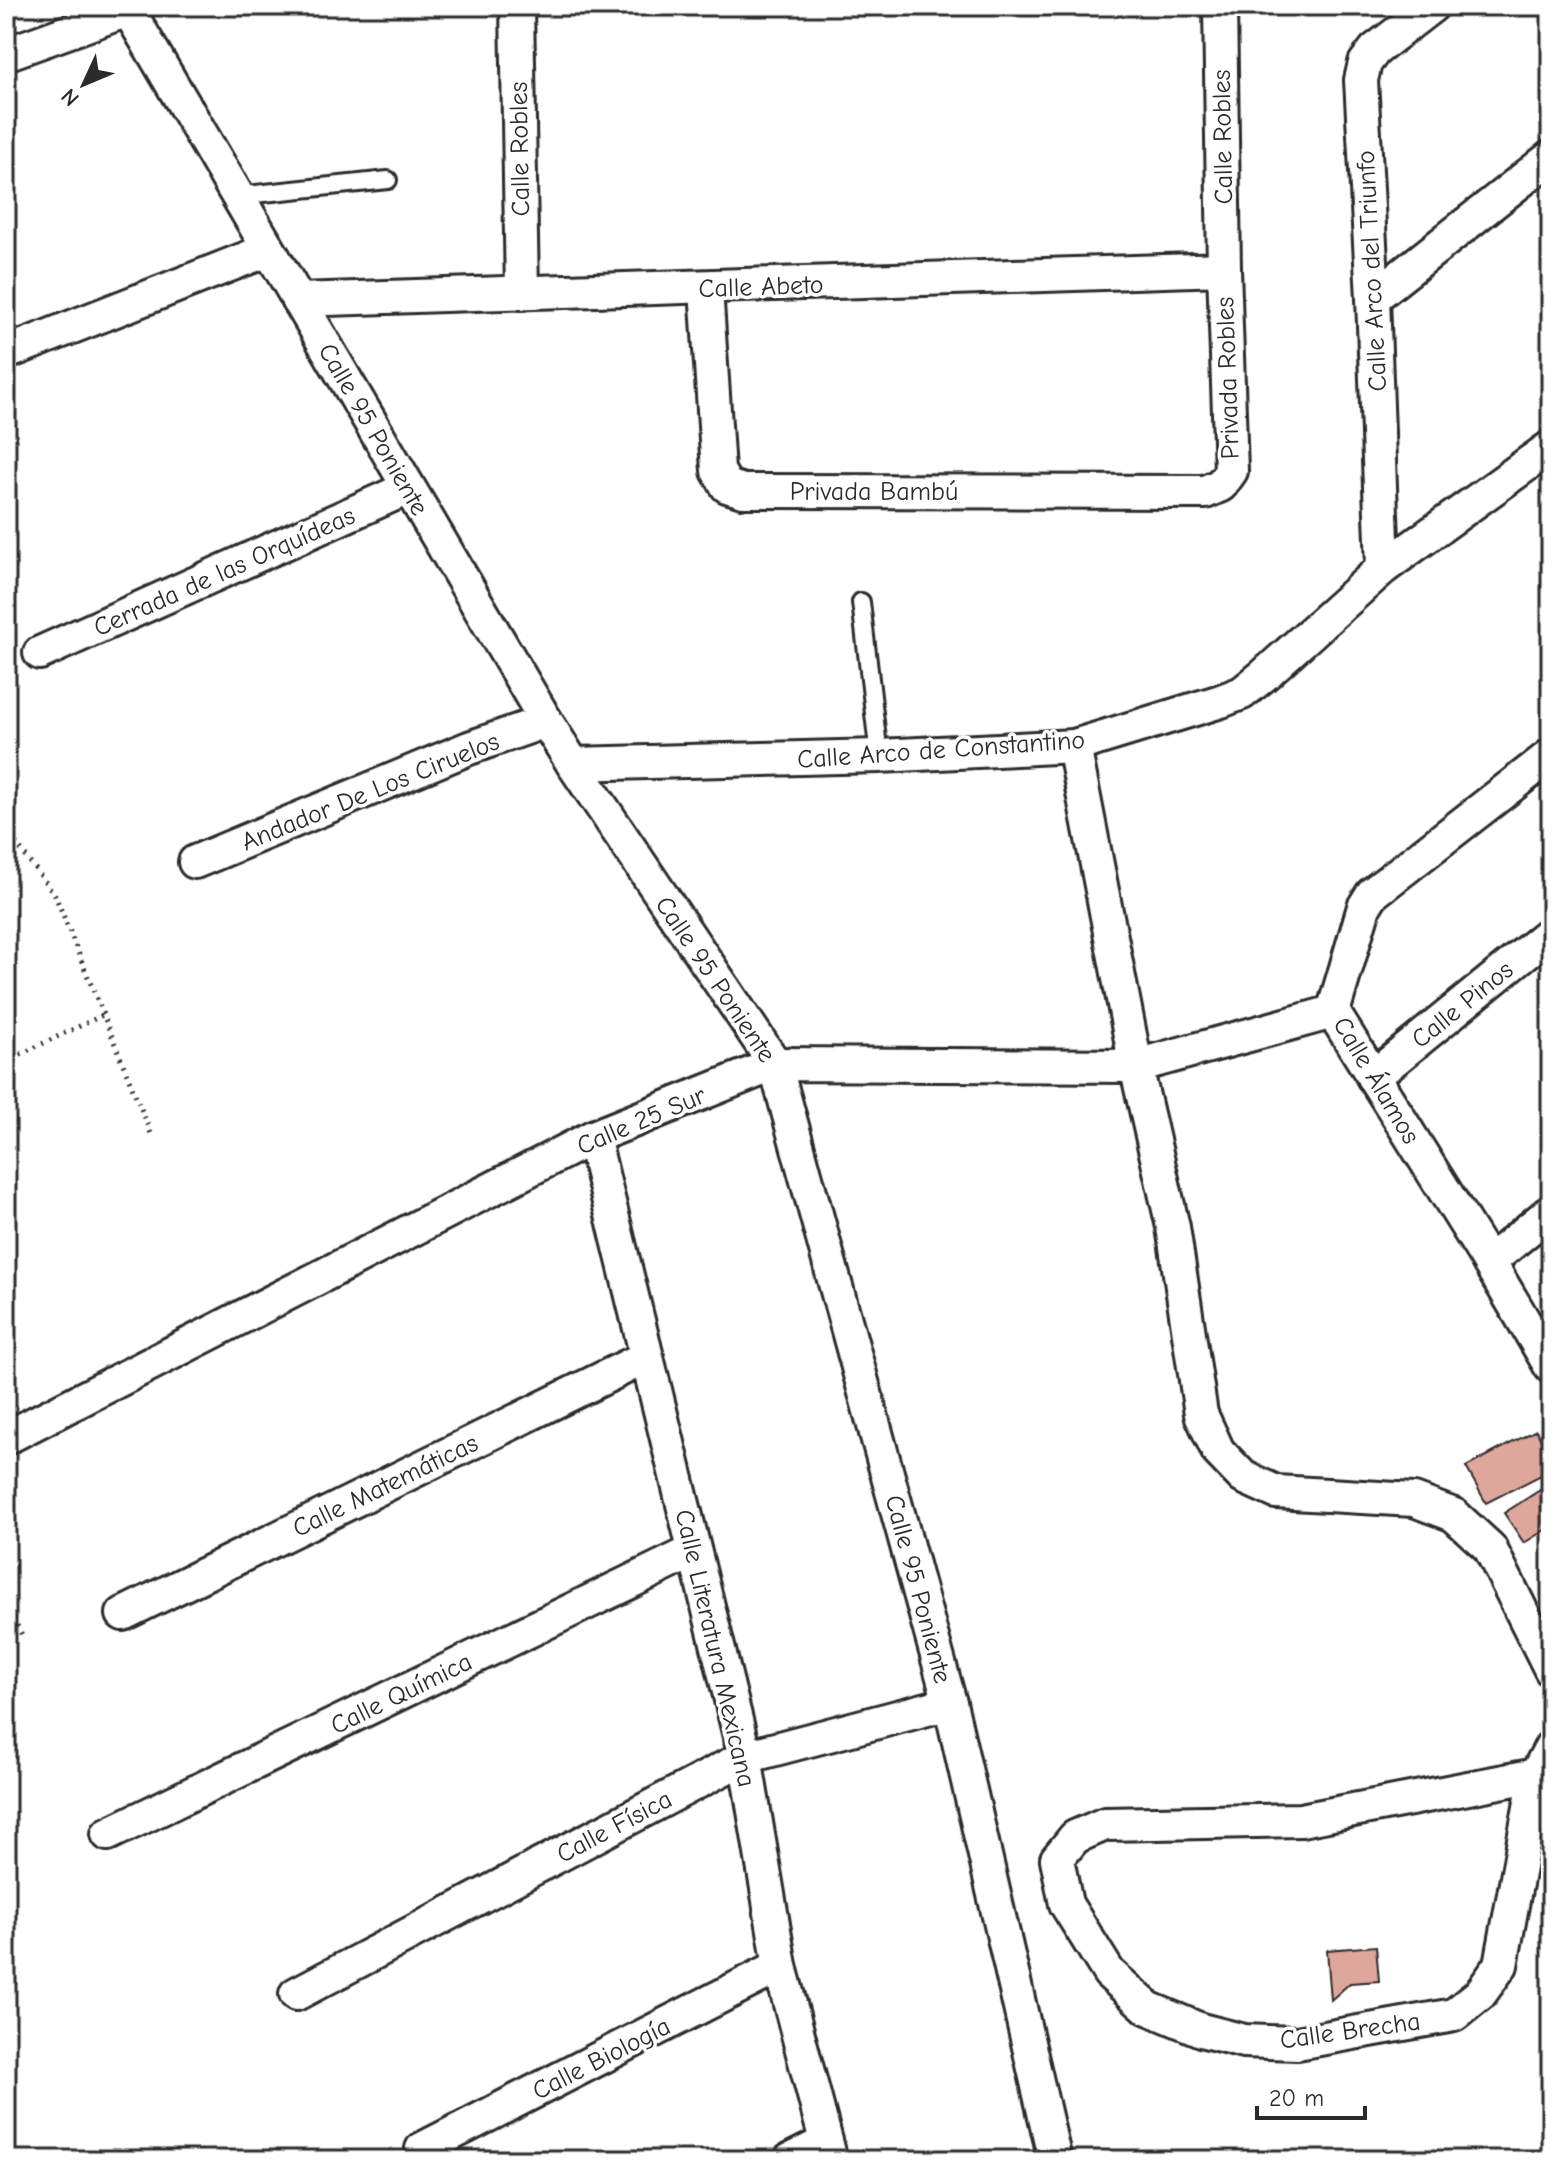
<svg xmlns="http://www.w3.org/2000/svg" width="1557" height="2166" viewBox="0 0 1557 2166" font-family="'Comic Neue',sans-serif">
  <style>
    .building { fill: #dfa69b; stroke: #2b2b2b; stroke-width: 2 }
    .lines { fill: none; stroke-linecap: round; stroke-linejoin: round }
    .service-casing { stroke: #2b2b2b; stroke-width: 22 }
    .minor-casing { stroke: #2b2b2b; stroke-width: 38 }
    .path { stroke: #2b2b2b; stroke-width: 5; stroke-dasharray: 2 6; stroke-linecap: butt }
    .service { stroke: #fff; stroke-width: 16 }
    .minor { stroke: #fff; stroke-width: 32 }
    .labels { text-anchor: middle; stroke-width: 7; stroke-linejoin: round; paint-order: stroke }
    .street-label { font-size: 26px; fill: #2b2b2b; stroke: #fff }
  </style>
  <rect width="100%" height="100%" fill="#fff"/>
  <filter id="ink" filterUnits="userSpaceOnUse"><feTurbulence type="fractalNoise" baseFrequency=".0125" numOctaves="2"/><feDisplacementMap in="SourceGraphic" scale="16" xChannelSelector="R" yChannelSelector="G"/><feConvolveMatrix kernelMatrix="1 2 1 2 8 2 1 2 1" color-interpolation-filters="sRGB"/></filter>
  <g filter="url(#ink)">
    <g class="building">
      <polygon points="1536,1430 1551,1460 1551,1470 1486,1503 1466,1467"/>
      <polygon points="1551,1483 1551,1539 1545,1530 1524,1543 1504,1513"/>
      <polygon points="1376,1946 1379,1981 1350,1983 1331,2000 1327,1950"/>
    </g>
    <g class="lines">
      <defs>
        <g id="service">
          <polyline points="236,196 388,180"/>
          <polyline points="861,602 879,756"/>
        </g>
        <g id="minor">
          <polyline points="126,6 546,721 573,764 775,1064 950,1703 1055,2160"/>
          <polyline points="517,6 522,293"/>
          <polyline points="6,54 128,10"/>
          <polyline points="706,288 718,471 727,486 743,491 1205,492 1221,485 1231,471 1224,269 1220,6"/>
          <polyline points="1373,298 1551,157"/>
          <polyline points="298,300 1224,269"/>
          <polyline points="6,353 268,250"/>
          <polyline points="1383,568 1373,298 1361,80 1365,63 1375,50 1432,6"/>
          <polyline points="40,653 408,488"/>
          <polyline points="1074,746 1136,1066 1173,1227 1201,1414 1218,1451 1243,1477 1276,1492 1414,1500 1454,1515 1490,1548 1551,1670"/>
          <polyline points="1551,755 1372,894 1364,907 1333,1012 1489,1262 1551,1367"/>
          <polyline points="573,764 879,756 1074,746 1221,701 1242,693 1263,676 1383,568 1551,447"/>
          <polyline points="195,862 469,748 546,721"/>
          <polyline points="1373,1077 1551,932"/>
          <polyline points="593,1137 745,1757 780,1966 831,2160"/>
          <polyline points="1489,1262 1551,1211"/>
          <polyline points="6,1438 593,1137 775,1064 1136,1066 1333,1012"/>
          <polyline points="123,1614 646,1357"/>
          <polyline points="1536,1775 1501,1965 1480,1994 1454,2015 1297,2043 1244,2041 1201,2030 1148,2008 1109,1973 1066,1904 1057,1859 1075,1837 1105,1824 1301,1820 1536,1775 1551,1747"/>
          <polyline points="108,1834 694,1551"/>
          <polyline points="296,1994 745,1757 950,1703"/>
          <polyline points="422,2149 780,1966"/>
          <polyline points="790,2160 826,2142"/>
        </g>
      </defs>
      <use href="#service" class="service-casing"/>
      <use href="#minor" class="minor-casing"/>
      <g class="path">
        <polyline points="6,830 55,895 152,1136"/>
        <polyline points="6,1061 103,1015"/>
        <polyline points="6,1604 22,1635"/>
      </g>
      <use href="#service" class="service"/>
      <use href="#minor" class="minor"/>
    </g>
  </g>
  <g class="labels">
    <g class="street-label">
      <text transform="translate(1222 137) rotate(-91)" y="9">Calle Robles</text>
      <text transform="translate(519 149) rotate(-91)" y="9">Calle Robles</text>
      <text transform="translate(1371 271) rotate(-93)" y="9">Calle Arco del Triunfo</text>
      <text transform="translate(761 286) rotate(-2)" y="9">Calle Abeto</text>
      <text transform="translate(1227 378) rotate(-92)" y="9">Privada Robles</text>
      <text transform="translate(374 429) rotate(60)" y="9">Calle 95 Poniente</text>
      <text x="874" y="500">Privada Bambú</text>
      <text transform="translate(224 571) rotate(-24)" y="9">Cerrada de las Orquídeas</text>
      <text transform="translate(941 749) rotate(-4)" y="9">Calle Arco de Constantino</text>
      <text transform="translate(370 791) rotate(-22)" y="9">Andador De Los Ciruelos</text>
      <text transform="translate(716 979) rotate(56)" y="9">Calle 95 Poniente</text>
      <text transform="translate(1462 1004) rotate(-39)" y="9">Calle Pinos</text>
      <text transform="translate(1377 1080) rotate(59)" y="9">Calle Álamos</text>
      <text transform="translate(641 1120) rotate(-23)" y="9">Calle 25 Sur</text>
      <text transform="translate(385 1485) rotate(-26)" y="9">Calle Matemáticas</text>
      <text transform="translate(919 1589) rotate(75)" y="9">Calle 95 Poniente</text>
      <text transform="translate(716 1648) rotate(77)" y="9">Calle Literatura Mexicana</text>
      <text transform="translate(401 1693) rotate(-26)" y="9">Calle Química</text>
      <text transform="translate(614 1826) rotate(-28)" y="9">Calle Física</text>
      <text transform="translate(1350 2030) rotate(-8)" y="9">Calle Brecha</text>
      <text transform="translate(601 2058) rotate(-27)" y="9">Calle Biología</text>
    </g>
  </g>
  <rect width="1557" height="2166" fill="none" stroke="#fff" stroke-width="32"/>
  <rect x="16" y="16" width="1525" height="2134" fill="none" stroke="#2b2b2b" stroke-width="3" filter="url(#ink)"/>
  <g transform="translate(84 84) rotate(226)" stroke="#ffffff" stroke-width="6" paint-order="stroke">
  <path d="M0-6L14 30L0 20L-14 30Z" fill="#2b2b2b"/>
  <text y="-12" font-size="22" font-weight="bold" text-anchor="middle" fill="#2b2b2b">N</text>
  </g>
  <path d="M1257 2106v12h108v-12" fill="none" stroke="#2b2b2b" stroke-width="4"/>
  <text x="1269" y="2106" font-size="24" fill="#2b2b2b" stroke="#ffffff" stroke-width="6" paint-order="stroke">20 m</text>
</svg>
